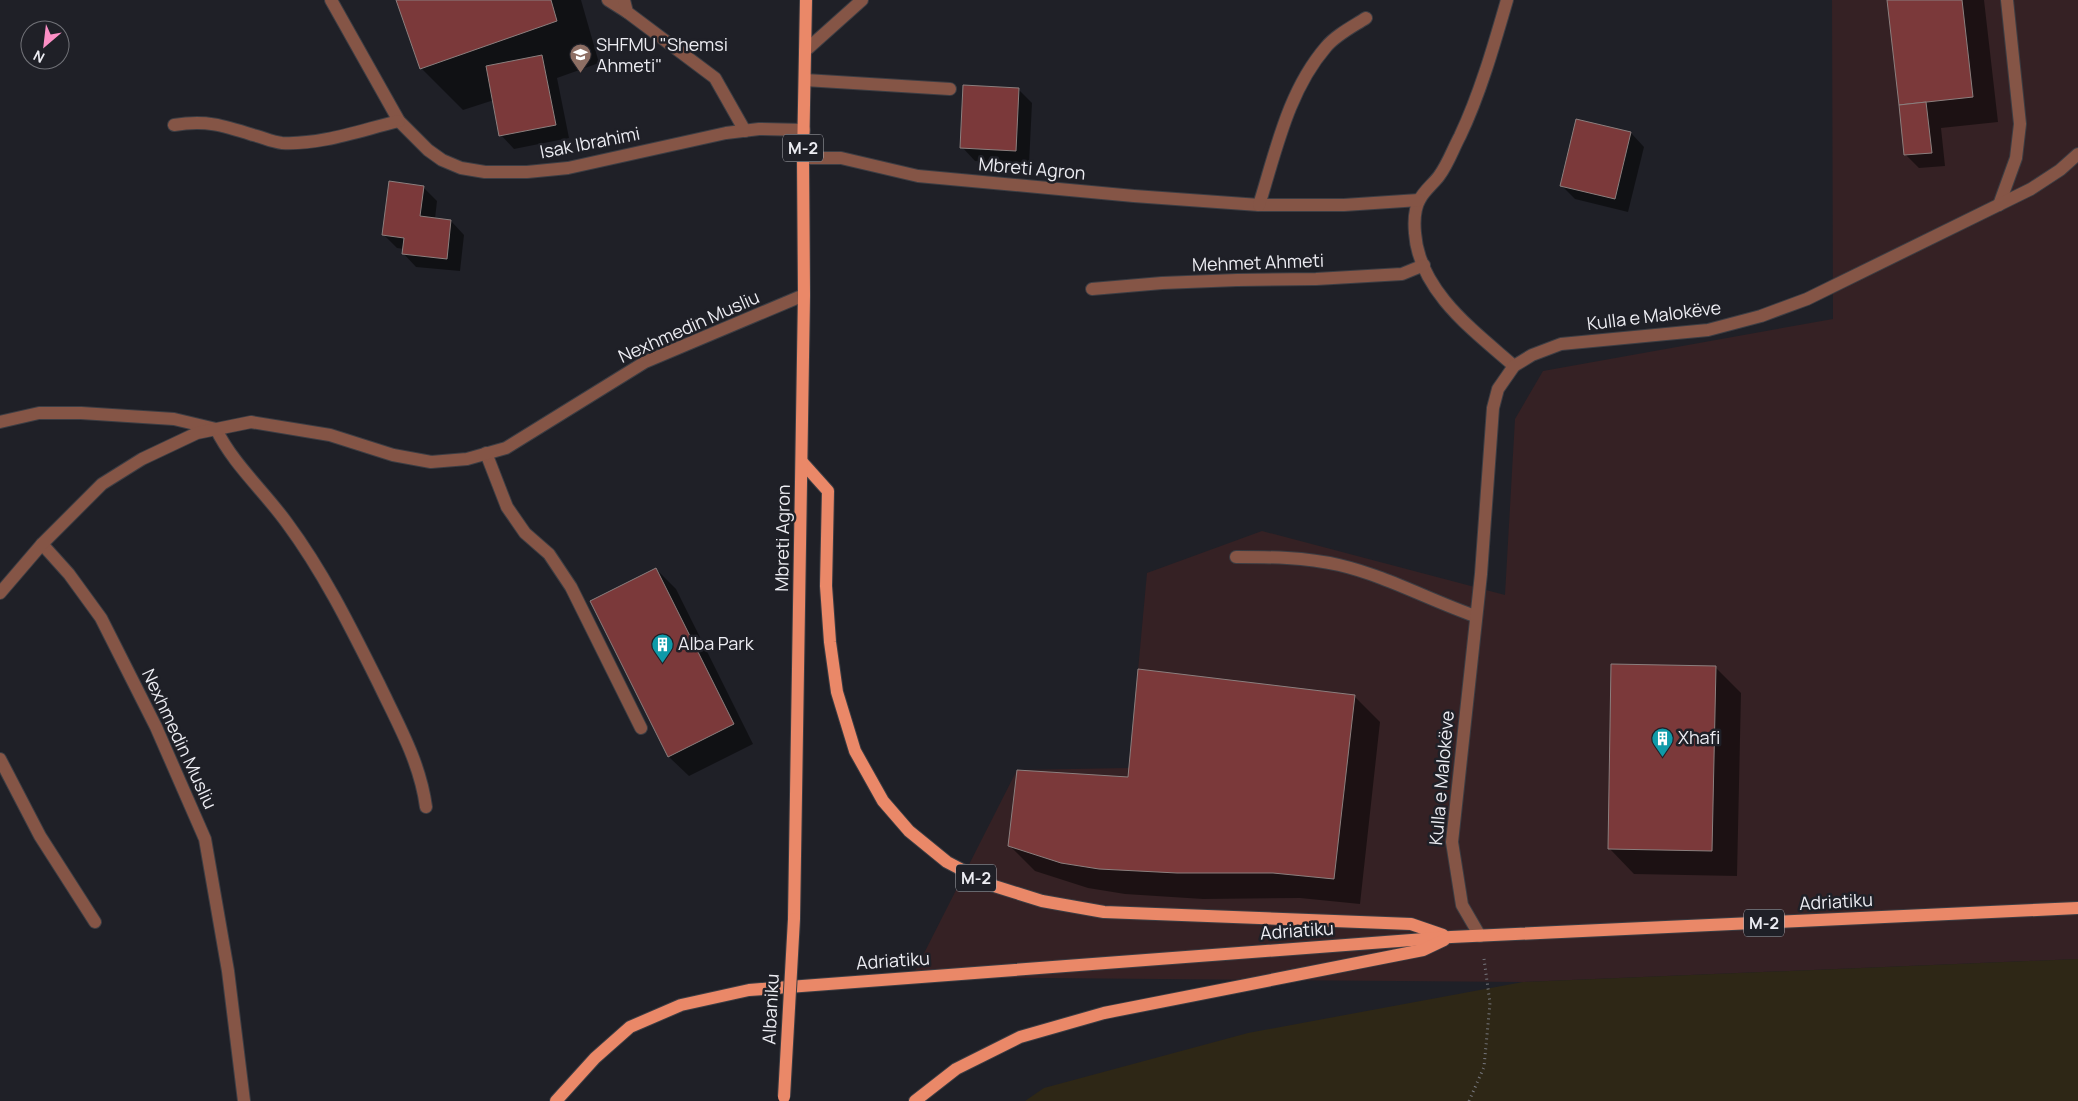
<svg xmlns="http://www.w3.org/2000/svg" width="2078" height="1101" viewBox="0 0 2078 1101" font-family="Manrope,sans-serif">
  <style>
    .commercial { fill: #352124 }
    .industrial { fill: #2e2716 }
    .shadow { fill: #0007 }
    .building { fill: #7b393a; stroke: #8b7f7e }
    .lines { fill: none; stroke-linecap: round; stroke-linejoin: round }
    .minor-casing { stroke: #3c3d43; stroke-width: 14 }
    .major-casing { stroke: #3c3d43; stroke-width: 14 }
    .path { stroke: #77787f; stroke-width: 3; stroke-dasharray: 1 4; stroke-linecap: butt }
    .minor { stroke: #855546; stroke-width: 12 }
    .major { stroke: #ea8868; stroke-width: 12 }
    .major-bridge-casing { stroke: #3c3d43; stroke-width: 14; stroke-linecap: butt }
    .major-bridge { stroke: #ea8868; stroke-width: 12 }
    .labels { text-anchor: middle; stroke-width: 5; stroke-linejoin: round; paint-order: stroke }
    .shield { fill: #1f2027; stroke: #aeafb5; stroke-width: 1 }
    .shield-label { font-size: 16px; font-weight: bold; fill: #ececf2 }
    .poi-label { font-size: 18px; fill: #ececf2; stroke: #1f2027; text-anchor: start }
    .street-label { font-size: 18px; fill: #ececf2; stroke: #1f2027 }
  </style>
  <rect width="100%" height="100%" fill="#1f2027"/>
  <polygon class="commercial" points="1832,0 2078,0 2078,959 1523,982 912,977 1017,770 1129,768 1147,573 1262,531 1505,595 1515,419 1543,371 1833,319"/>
  <polygon class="industrial" points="2078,959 2078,1101 1025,1101 1044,1088 1248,1033 1523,982"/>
  <g class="shadow">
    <polygon points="397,0 581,0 599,63 557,78 569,138 514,149 501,135 494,100 463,110 421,68"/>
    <polygon points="1888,0 1984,0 1998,122 1941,128 1945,166 1919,168 1906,155"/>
    <polygon points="1018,89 1032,103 1029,164 975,161 962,147"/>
    <polygon points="1577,120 1631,133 1644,147 1628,212 1575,199 1561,185"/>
    <polygon points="423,187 437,201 435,219 451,221 464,235 460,271 416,267 403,253 404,249 397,248 384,235"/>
    <polygon points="656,569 676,589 753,744 689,776 669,757 592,601"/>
    <polygon points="1715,667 1741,693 1737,876 1634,874 1609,848"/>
    <polygon points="1354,696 1380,722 1360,904 1300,898 1203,899 1125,894 1088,888 1035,871 1009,845 1129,778"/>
  </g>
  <g class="building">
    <polygon points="396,0 551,0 557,21 420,69"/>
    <polygon points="1887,0 1962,0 1973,97 1899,105"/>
    <polygon points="542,55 556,125 499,136 486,66"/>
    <polygon points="963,85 1019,88 1016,151 960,148"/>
    <polygon points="1926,102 1932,153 1904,155 1899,105"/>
    <polygon points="1576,119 1631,132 1615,199 1560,186"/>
    <polygon points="389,181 424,186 420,216 451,220 447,259 402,254 404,238 382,235"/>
    <polygon points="656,568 734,724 668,757 590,601"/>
    <polygon points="1611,664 1716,666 1712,851 1608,849"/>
    <polygon points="1138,669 1355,695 1334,879 1273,873 1177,873 1099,869 1061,863 1008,846 1017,770 1128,777"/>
  </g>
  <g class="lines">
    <defs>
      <g id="minor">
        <polyline points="331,0 399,121 428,150 442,160 461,168 485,172 527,172 568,168 726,133 759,129 804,130"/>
        <polyline points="608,0 627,12"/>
        <polyline points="624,0 627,12 715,78 745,131"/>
        <path d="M1507,0C1494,45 1480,94 1460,136C1453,149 1448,164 1439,176C1433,184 1424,191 1420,199C1414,209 1414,222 1415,233C1419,291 1474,331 1514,366"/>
        <polyline points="805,51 862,0"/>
        <polyline points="805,80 950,89"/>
        <path d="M174,125C206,120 222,125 253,135C262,137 272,142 282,143C321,145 361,130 399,121"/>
        <polyline points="803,158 841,158 918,176 1134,196 1259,205 1344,205 1419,200"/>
        <path d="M1259,205C1276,151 1288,91 1326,47C1336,35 1352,27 1366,18"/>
        <polyline points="1999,205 2016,158 2020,124 2007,0"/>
        <polyline points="1092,289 1162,283 1237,280 1316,279 1402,274 1424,265"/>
        <path d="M0,422L39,413H81L174,419L216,429C233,464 264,491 287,523C324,573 351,628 379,684C398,724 420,762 426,807"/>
        <polyline points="486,453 507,507 525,533 549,554 571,587 641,728"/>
        <polyline points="42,544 69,574 101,618 156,727 205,839 228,971 244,1101"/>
        <path d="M1236,557C1270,557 1304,557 1339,565C1386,576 1429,600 1475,616"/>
        <polyline points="0,593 42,544 102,484 142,459 197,433 251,422 330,435 393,455 431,462 467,459 506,448 645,362 804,295"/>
        <polyline points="0,759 40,836 95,922"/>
        <polyline points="1480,936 1462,905 1452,842 1481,574 1493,408 1498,389 1514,366 1532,355 1561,344 1708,330 1761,316 1807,299 2031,189 2060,170 2078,154"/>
      </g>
      <g id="major">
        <polyline points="802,462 828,491 826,586 830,642 837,692 855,751 883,801 909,831 947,862 991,885 1042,901 1104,912 1411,924 1443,935"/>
        <polyline points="794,919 804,295 803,158 806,0"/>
        <polyline points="556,1101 595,1058 630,1027 681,1005 749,990 1451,937 2078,908"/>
        <polyline points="915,1101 956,1069 1020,1037 1104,1013 1423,950 1444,940"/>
      </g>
    </defs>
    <use href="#minor" class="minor-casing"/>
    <use href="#major" class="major-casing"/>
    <polyline class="path" points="1469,1101 1484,1067 1490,1003 1484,959"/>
    <use href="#minor" class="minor"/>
    <use href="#major" class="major"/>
    <defs>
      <polyline id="major-bridge" points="784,1097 794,919"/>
    </defs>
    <use href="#major-bridge" class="major-bridge-casing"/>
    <use href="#major-bridge" class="major-bridge"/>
  </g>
  <defs>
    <symbol id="school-pin" viewBox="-11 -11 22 30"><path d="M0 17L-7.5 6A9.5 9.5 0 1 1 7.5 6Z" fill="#8d6e63" stroke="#1f2027"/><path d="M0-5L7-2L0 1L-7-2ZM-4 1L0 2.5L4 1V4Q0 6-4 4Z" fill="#fff"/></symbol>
    <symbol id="building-pin" viewBox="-11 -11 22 30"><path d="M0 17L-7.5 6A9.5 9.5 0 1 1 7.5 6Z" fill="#0f9aa8" stroke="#1f2027"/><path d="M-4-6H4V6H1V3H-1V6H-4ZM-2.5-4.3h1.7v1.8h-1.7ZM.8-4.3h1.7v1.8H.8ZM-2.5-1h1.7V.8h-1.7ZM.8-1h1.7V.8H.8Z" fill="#fff"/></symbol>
  </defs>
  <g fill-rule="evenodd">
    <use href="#school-pin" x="568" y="42" width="25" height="34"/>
    <use href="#building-pin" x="650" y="632" width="25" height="34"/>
    <use href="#building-pin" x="1650" y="726" width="25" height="34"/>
  </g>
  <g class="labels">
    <g class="shield">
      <rect x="783" y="134.5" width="40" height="27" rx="4"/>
      <rect x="956" y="864.5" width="40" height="27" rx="4"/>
      <rect x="1744" y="909.5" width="40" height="27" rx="4"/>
    </g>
    <g class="shield-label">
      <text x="803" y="154">M-2</text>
      <text x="976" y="884">M-2</text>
      <text x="1764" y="929">M-2</text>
    </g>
    <g class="poi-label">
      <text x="596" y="51">SHFMU "Shemsi<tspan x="596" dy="21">Ahmeti"</tspan></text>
      <text x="678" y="650">Alba Park</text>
      <text x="1678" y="744">Xhafi</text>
    </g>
    <g class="street-label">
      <text transform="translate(590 143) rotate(-11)" y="6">Isak Ibrahimi</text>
      <text transform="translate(1032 169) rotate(5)" y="6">Mbreti Agron</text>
      <text transform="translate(1258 263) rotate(-2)" y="6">Mehmet Ahmeti</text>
      <text transform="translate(1654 316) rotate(-7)" y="6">Kulla e Malokëve</text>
      <text transform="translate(689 327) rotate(-24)" y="6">Nexhmedin Musliu</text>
      <text transform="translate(783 538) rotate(-89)" y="6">Mbreti Agron</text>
      <text transform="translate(179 739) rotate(65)" y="6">Nexhmedin Musliu</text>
      <text transform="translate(1442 778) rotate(-85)" y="6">Kulla e Malokëve</text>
      <text transform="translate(1836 902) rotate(-3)" y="6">Adriatiku</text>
      <text transform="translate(1297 931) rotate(-4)" y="6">Adriatiku</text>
      <text transform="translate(893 961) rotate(-4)" y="6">Adriatiku</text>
      <text transform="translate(771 1009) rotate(-87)" y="6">Albaniku</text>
    </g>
  </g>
  <g transform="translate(45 45) rotate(208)"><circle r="24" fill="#1f2027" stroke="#717278"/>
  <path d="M0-4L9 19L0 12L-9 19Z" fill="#fb8fc5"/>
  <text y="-8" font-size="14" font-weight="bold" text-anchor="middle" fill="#ececf2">N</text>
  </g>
</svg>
